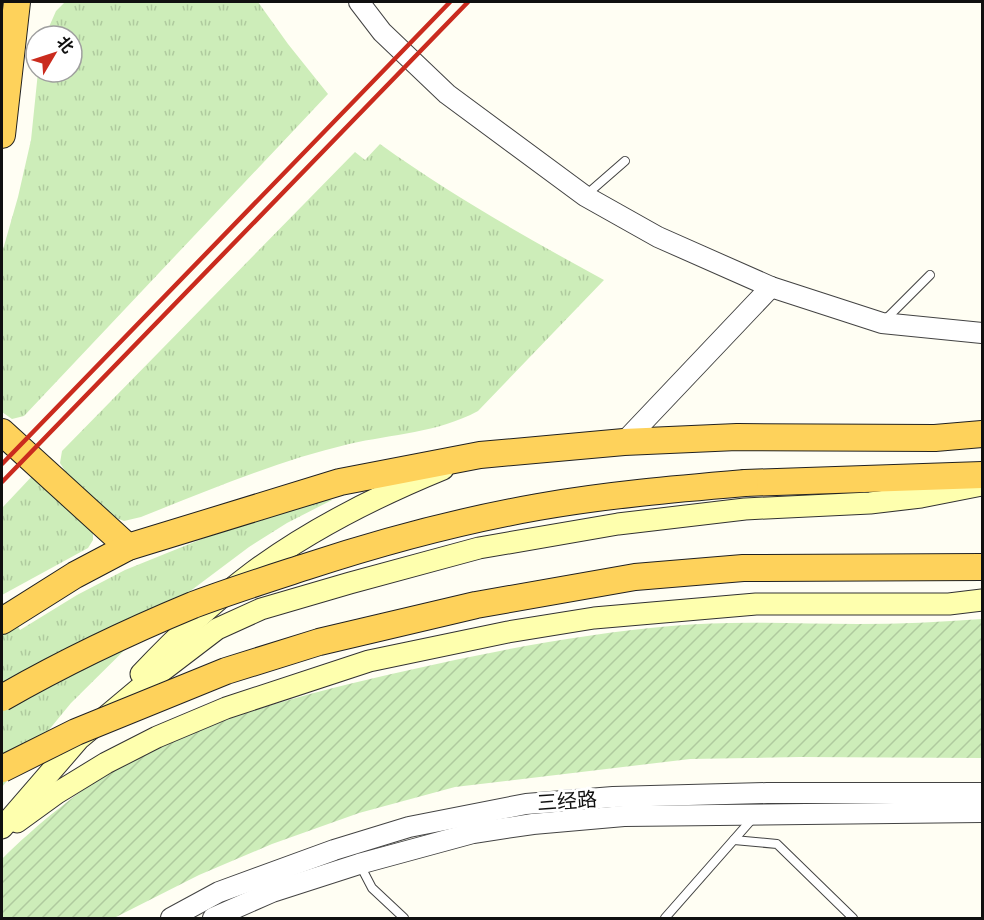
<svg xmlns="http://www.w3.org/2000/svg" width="984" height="920" viewBox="0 0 984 920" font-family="Spectral,'Noto Sans SC',serif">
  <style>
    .grass { fill: url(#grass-tufts) }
    .garden { fill: url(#garden-furrows) }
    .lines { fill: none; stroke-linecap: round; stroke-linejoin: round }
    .service-casing { stroke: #434343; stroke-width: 10 }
    .tertiary-casing { stroke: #434343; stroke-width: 22 }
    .secondary-casing { stroke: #323232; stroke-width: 23 }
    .trunk-casing { stroke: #212121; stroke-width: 28 }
    .service { stroke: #fff; stroke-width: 8 }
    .tertiary { stroke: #fff; stroke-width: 20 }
    .secondary { stroke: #feffae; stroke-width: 21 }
    .trunk { stroke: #fed25b; stroke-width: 26 }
    .rail { stroke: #ca2b1e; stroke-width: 4.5 }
    .trunk-bridge-casing { stroke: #212121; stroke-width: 28; stroke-linecap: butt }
    .trunk-bridge { stroke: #fed25b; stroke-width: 26 }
    .labels { text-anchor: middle; stroke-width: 6; stroke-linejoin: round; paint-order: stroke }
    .street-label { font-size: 20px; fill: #101010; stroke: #fff }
  </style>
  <defs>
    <pattern id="grass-tufts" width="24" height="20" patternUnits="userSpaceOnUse" patternTransform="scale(1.5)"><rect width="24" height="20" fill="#cdedb9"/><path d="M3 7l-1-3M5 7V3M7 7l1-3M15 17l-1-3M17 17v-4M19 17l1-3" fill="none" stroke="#afca9e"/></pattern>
    <pattern id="garden-furrows" width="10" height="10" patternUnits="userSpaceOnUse" patternTransform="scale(1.5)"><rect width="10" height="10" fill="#cdedb9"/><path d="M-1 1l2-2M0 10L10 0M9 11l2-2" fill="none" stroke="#afca9e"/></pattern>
  </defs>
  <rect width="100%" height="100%" fill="#fffef3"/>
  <g class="grass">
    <polygon points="65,2 258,2 288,44 328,94 24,416 12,419 2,412 2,253 18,197 31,140 38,72 72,72 72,36 45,36 56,11"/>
    <path d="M380,144C451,195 527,238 604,280L478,411C437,433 393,434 349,444C277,461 209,490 141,517L124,521L111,516L65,471L60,463L62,451L355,152L365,160Z"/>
    <polygon points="35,473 93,532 93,540 88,548 2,595 2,508"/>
    <polygon points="329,499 332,500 287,523 249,547 165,610 71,703 2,787 2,601 20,630 77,595 125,570 239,524"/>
  </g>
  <path class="garden" d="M982,619V758L799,757L690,759L455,787L359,813L272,844L199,875L114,918H2V859C41,820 102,771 152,749C232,713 319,690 405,671C492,651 581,634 671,626C733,620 796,624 858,624C899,624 941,622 982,619Z"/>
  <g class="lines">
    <defs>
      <g id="service">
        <polyline points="586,195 625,161"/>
        <polyline points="885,320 930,275"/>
        <polyline points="734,840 777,844 853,918"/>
        <polyline points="360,865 372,888 404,918"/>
        <polyline points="665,918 753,818"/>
      </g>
      <g id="tertiary">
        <polyline points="359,2 382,32 447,94 585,196 658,237 771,287 882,323 982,333"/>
        <polyline points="624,442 771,287"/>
        <polyline points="171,918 219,892 334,850 409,827 526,804 613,797 767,793 982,793"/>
        <polyline points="213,918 272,892 359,864 473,833 533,824 624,816 982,812"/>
      </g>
      <g id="secondary">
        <path d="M141,674C176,637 213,602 253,572C311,529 377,496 443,469"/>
        <polyline points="17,822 57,793 106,763 157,737 226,708 369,661 508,632 594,618 756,604 949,604 982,600"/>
        <polyline points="2,828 79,739 141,687 217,629 261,609 350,583 479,548 618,524 745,509 870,503 921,497 982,485"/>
      </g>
      <g id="trunk">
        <polyline points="2,135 17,2"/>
        <polyline points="2,432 128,547"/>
        <polyline points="745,483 982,475"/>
        <polyline points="2,621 75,575 128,547 340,482 480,455 624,442 737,437 935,438 982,434"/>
      </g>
    </defs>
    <use href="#service" class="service-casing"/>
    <use href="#tertiary" class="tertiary-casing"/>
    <use href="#secondary" class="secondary-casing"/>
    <use href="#trunk" class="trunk-casing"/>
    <use href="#service" class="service"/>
    <use href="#tertiary" class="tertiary"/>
    <use href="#secondary" class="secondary"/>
    <use href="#trunk" class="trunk"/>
    <g class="rail">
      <polyline points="2,464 450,2"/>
      <polyline points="2,482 468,2"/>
    </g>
    <defs>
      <g id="trunk-bridge">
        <path d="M2,698C63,663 128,632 193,605C230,591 268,579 305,567C381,542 459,521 538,507C606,495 675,489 745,483"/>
        <polyline points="2,769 76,732 226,671 319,642 476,605 635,577 743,568 982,567"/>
      </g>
    </defs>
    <use href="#trunk-bridge" class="trunk-bridge-casing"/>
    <use href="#trunk-bridge" class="trunk-bridge"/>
  </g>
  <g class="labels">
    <g class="street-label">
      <text transform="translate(567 801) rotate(-4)" y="7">三经路</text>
    </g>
  </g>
  <rect width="984" height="920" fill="none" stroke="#101010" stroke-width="6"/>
  <g transform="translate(54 54) rotate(51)"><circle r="28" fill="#ffffff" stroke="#9f9f9f" stroke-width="1.5"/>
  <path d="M0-4.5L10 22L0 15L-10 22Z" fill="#ca2b1e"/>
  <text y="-9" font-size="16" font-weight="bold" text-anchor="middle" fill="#101010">北</text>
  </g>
</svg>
